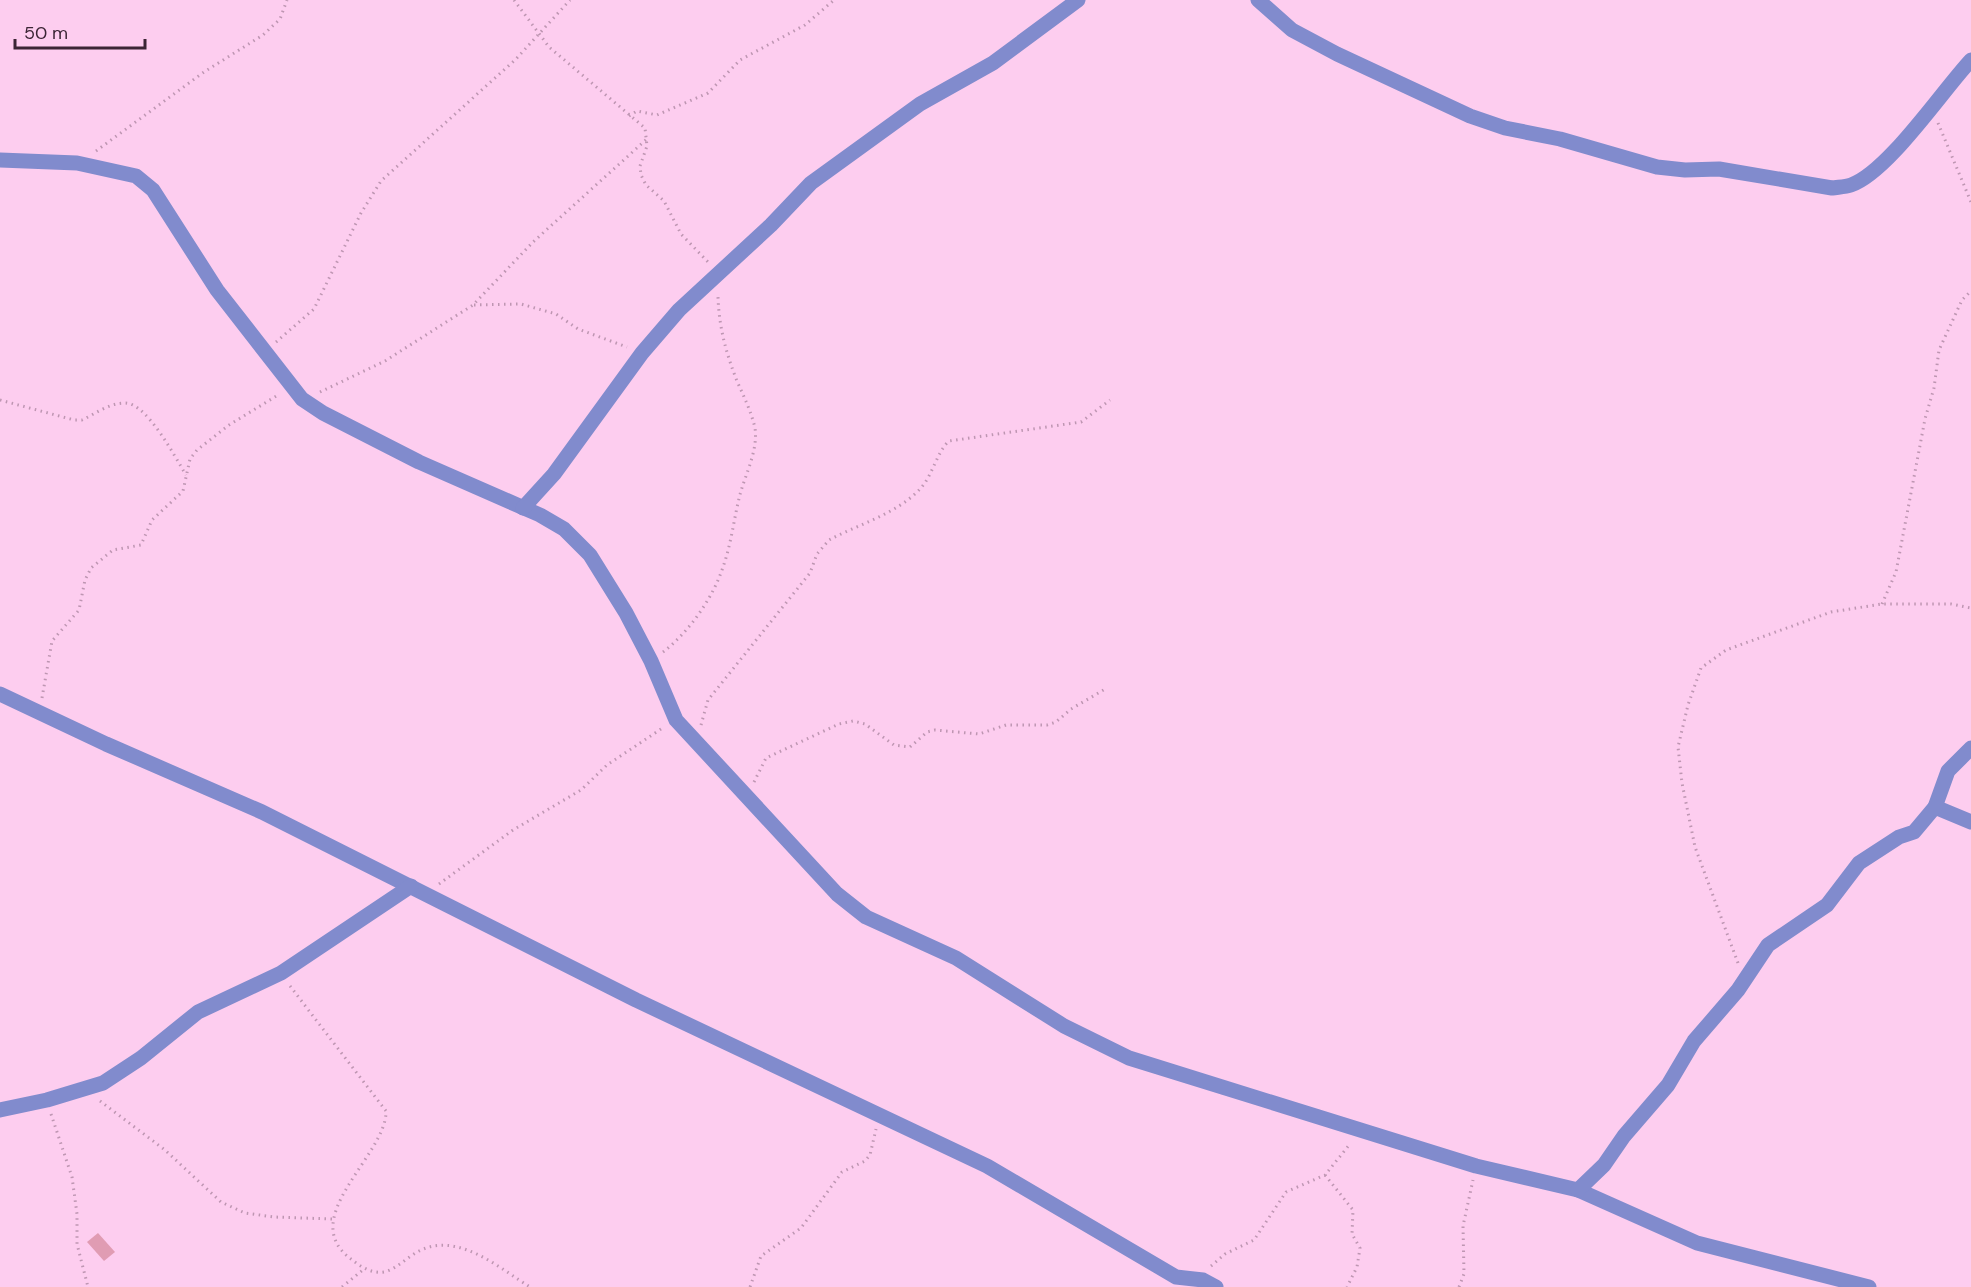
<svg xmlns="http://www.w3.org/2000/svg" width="1971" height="1287" viewBox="0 0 1971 1287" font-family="'DM Sans',sans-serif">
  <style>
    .building { fill: #e09cb3 }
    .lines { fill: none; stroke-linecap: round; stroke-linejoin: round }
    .path { stroke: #be96b2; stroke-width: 3; stroke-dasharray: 1.5 4.5; stroke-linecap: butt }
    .street { stroke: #818bcd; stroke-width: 15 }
  </style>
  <rect width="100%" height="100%" fill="#fdcdef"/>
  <polygon class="building" points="98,1233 115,1252 104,1261 87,1242"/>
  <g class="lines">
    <g class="path">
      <polyline points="514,0 549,47 645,128 647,146 640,166 641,175 646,185 664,201 681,234 709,263"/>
      <polyline points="629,116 637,111 657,115 708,93 740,60 805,25 834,0"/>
      <polyline points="1938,123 1971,202"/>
      <polyline points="96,151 204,72 263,35 280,19 287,0"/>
      <polyline points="474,305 521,304 556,314 578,329 627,347"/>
      <polyline points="276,342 314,309 361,213 381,181 516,59 570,0"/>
      <polyline points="320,392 385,361 473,305 533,242 648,138"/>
      <path d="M0,400L74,420H82C95,414 109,403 125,403C147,403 175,457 186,475"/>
      <polyline points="1882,604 1896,572 1925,419 1934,388 1939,350 1962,300 1971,291"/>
      <path d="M663,652C689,632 713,598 723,567C732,542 734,516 741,491C747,471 758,449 755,428C751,411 744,397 737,381C726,353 719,327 718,297"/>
      <polyline points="42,698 52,641 79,610 85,580 91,568 113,550 141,545 152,520 183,491 190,459 197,450 229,425 278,395"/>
      <path d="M701,725L708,700L810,573L817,554L829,540C859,524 897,514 921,488C933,474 937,452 949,441L1081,422L1110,400"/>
      <polyline points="754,782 766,758 839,724 853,721 865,724 894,745 910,747 927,732 935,730 979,734 1006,725 1047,725 1056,722 1071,709 1107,688"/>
      <polyline points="439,884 513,830 581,790 607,765 664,727"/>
      <polyline points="1738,963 1695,847 1682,783 1678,747 1688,705 1701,668 1726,650 1831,612 1882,604 1951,604 1971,608"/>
      <path d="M290,986L386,1111C387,1155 295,1218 351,1259C360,1266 371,1274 384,1272C397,1269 407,1257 419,1251C458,1231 499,1268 530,1287"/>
      <polyline points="100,1101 165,1150 221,1202 245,1213 274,1217 332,1219"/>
      <polyline points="51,1114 72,1177 77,1214 77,1244 88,1287"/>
      <polyline points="1325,1175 1353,1210 1352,1234 1360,1248 1357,1267 1347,1287"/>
      <polyline points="1211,1266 1225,1254 1254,1240 1286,1192 1325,1175 1350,1144"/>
      <polyline points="342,1287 364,1269"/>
      <polyline points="750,1287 761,1256 801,1228 842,1172 865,1161 870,1155 876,1129"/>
      <polyline points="1459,1287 1464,1274 1463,1226 1473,1180"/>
    </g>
    <g class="street">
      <path d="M1258,0L1292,30L1337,54L1470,116L1505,128L1560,139L1657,167L1685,170L1719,169L1832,188C1838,187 1845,187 1851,185C1888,172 1942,91 1971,60"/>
      <polyline points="0,160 77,163 136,176 153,190 217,290 302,399 323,413 419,462 540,515 564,529 590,555 626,613 651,661 676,720 837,894 866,917 956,958 1064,1026 1129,1058 1476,1166 1578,1190 1697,1243 1869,1287"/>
      <polyline points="523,508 554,474 642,353 679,310 771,225 811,183 920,104 993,63 1078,0"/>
      <polyline points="0,694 106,744 262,812 636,1000 987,1166 1176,1277 1203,1280 1216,1287"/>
      <polyline points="1935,807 1971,822"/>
      <polyline points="0,1110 47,1100 103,1083 141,1058 198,1012 281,973 411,886"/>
      <polyline points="1578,1190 1604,1165 1624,1136 1668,1085 1694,1041 1738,990 1768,945 1827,905 1859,863 1899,837 1914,832 1935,807 1948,771 1971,748"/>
    </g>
  </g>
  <path d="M15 39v9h130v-9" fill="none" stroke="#3b2535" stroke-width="3"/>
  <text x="24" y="39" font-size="18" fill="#3b2535" stroke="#fdcdef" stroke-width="4.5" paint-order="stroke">50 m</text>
</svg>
